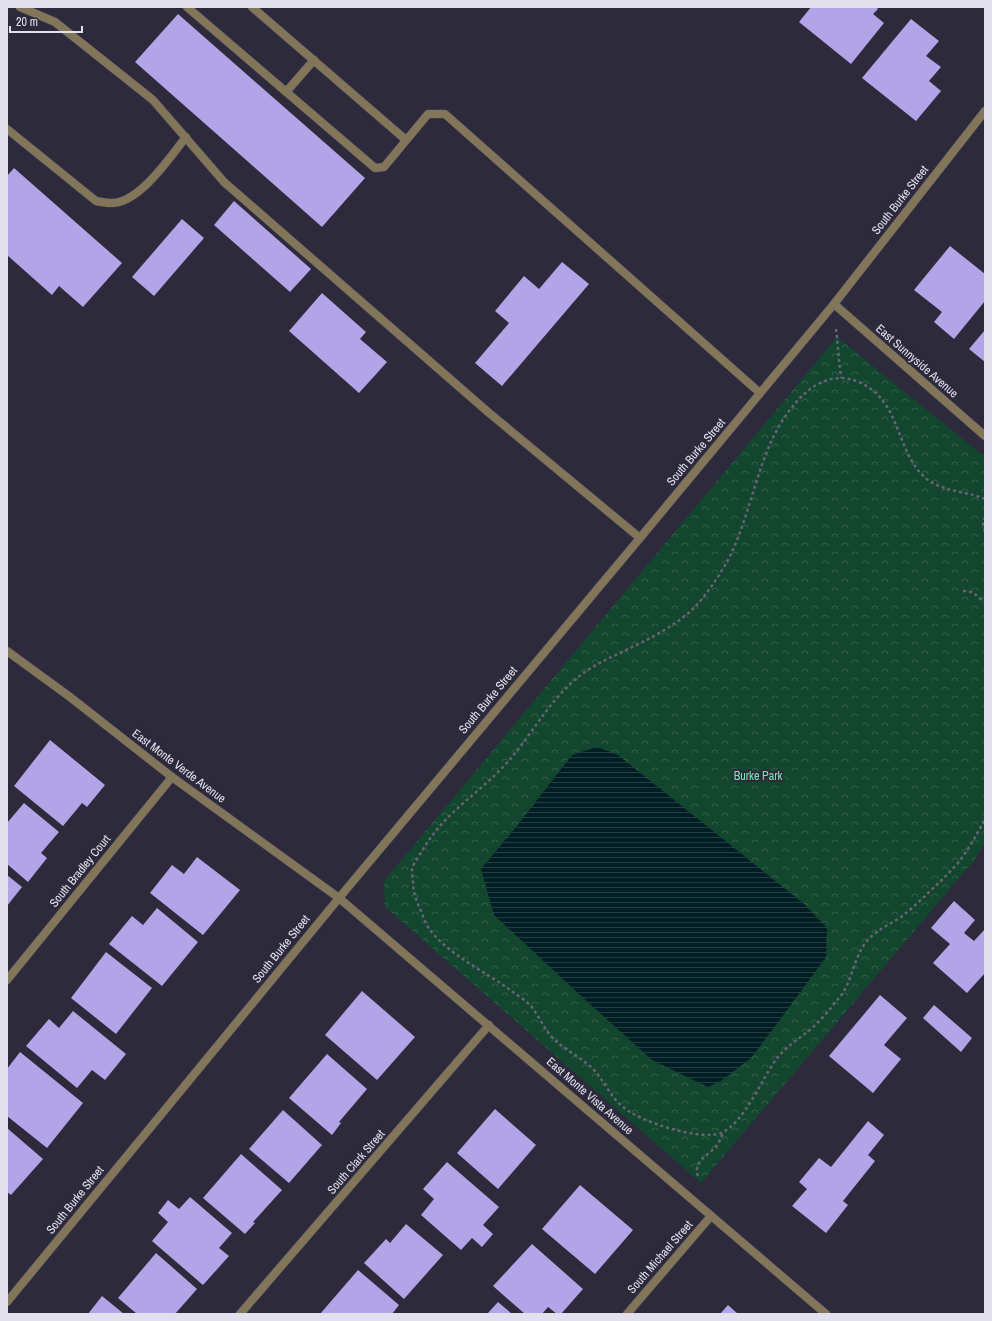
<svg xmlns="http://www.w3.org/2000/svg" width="992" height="1321" viewBox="0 0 992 1321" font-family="'Archivo Narrow',sans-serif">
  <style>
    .park { fill: url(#park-crowns) }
    .water { fill: url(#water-rules) }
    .building { fill: #b3a3e7 }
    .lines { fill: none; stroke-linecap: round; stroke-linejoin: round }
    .lane-casing { stroke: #4a4758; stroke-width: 9 }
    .street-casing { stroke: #4a4758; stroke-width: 9 }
    .path { stroke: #676474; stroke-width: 2.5; stroke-dasharray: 3 3; stroke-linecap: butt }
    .lane { stroke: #82765a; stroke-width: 8 }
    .street { stroke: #82765a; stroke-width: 8 }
    .labels { text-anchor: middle; stroke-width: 4; stroke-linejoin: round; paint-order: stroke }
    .street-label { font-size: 12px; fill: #e2e0ed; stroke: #2d2a3c }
    .park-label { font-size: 12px; fill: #7ee7b0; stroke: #2d2a3c }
  </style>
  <defs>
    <pattern id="park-crowns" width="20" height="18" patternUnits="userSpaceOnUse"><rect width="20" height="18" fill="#13462e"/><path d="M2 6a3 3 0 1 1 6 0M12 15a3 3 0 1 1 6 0" fill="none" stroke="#35604d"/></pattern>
    <pattern id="water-rules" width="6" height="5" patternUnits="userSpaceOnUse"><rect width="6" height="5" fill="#001e24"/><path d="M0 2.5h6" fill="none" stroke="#253e44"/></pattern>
  </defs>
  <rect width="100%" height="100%" fill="#2d2a3c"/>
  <polygon class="park" points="837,337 985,457 985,842 976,858 701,1183 385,907 384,881"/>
  <polygon class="water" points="597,747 618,755 804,904 827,928 826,957 782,1017 751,1058 722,1080 708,1087 652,1060 580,995 494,915 481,869 517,826 572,755"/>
  <g class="building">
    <polygon points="811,7 876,7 878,9 873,14 884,23 851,64 799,22"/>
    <polygon points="178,14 365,178 322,227 135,62"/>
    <polygon points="911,19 939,41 926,56 941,67 929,81 941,91 916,121 862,78"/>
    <polygon points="14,168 122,263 83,307 59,286 52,295 7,255 7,176"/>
    <polygon points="234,201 311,269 290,292 214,225"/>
    <polygon points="182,219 204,238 154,296 132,277"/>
    <polygon points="950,246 985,274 985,301 954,339 934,322 942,312 914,290"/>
    <polygon points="562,262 589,284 502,386 475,363 509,323 495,311 524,276 539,289"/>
    <polygon points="322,293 366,332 360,339 387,362 359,393 289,331"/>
    <polygon points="985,330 985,362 969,349"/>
    <polygon points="50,740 105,785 87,807 82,803 63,826 14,786"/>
    <polygon points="24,803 59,832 41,853 47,858 28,882 7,864 7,823"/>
    <polygon points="197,857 240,890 203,935 150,893 172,865 184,874"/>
    <polygon points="7,875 22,887 7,906"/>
    <polygon points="954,901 975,920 964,933 974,941 985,929 985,973 967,993 933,963 950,944 931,928"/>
    <polygon points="157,908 198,942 162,986 109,944 132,916 143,925"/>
    <polygon points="106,952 152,988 116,1034 71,998"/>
    <polygon points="362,991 415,1037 377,1080 325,1035"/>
    <polygon points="880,995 907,1018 884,1045 901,1059 873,1093 829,1056"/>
    <polygon points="934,1005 972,1038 961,1052 923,1018"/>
    <polygon points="73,1011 126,1054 105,1080 92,1070 77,1088 26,1046 49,1019 59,1028"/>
    <polygon points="20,1052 83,1103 47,1148 7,1116 7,1091 8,1089 7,1088 7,1069"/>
    <polygon points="327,1054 367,1089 339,1122 341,1123 332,1135 289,1098"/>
    <polygon points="495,1109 536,1145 498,1189 457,1153"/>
    <polygon points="283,1110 322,1145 289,1183 249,1149"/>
    <polygon points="868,1121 884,1135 868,1155 875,1161 843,1201 848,1205 826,1233 792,1206 807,1189 799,1182 819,1158 831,1167"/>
    <polygon points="7,1128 43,1159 11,1195 7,1192"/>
    <polygon points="241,1154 282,1190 253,1222 255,1223 245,1234 203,1198"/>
    <polygon points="447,1162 499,1207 483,1225 493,1234 482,1247 472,1238 461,1250 421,1215 434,1199 423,1189"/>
    <polygon points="580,1185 633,1230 595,1274 542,1229"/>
    <polygon points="190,1197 232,1233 219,1248 229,1256 203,1285 152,1241 168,1222 158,1213 168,1200 179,1209"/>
    <polygon points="406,1224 443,1255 404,1299 364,1263 386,1239 390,1243"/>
    <polygon points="532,1244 583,1289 561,1314 557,1314 548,1307 542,1314 525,1314 493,1286"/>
    <polygon points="156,1253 197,1289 175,1314 137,1314 118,1298"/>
    <polygon points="358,1270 399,1305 392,1314 320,1314"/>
    <polygon points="102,1296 124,1314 88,1314"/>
    <polygon points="498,1302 512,1314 487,1314"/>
    <polygon points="728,1305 738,1314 720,1314"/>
  </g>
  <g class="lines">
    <defs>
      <g id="lane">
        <polyline points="20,7 55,22 153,100 224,182 488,412 640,538"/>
        <polyline points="187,7 375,168 384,167 428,114 445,114 760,393"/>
        <polyline points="252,7 406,140"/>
        <polyline points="286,92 314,60"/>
        <path d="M7,129L96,201C101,202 106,203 111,203C139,204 170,157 186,137"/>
      </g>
      <g id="street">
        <polyline points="834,304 985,436"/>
        <polyline points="7,651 70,697 172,777 339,898 826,1314"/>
        <polyline points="7,980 172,777"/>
        <polyline points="7,1302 339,898 640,538 834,304 985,111"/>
        <polyline points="240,1314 489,1025"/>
        <polyline points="627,1314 711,1216"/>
      </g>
    </defs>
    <use href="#lane" class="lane-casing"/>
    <use href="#street" class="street-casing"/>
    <g class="path">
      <polyline points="836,329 841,378"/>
      <path d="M985,499C966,491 945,492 928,480C897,456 902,409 868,387C823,358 787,406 770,444C754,481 747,522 729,558C720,575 707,594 694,608C676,625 650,639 628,649C612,657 597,663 582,674C548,700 532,736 504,766C477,795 447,811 425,846C421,853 414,862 412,869C412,872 412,875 413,878C413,892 415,898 421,911C423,916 425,922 428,927C444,952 486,972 510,990C517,995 525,1000 531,1006C538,1015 543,1026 550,1035C562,1049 578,1055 591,1067C604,1079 609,1096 623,1107C641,1122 699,1141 721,1133C745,1123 762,1077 778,1057C788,1045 799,1039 811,1029C819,1022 828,1012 834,1004C838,999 842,995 845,989C853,974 855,957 866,942C876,930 889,925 901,917C910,910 919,902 927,894C938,884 948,874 958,863C969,849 977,834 985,819"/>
      <polyline points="985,517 983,523 985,533"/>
      <path d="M963,591C973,590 977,597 985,602"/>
      <path d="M698,1176C692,1161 711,1154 717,1145C720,1141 721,1137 723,1133"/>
    </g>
    <use href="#lane" class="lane"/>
    <use href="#street" class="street"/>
  </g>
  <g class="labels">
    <g class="street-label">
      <text transform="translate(900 200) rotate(-52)" y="4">South Burke Street</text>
      <text transform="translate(917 361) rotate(41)" y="4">East Sunnyside Avenue</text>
      <text transform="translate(696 452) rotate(-50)" y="4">South Burke Street</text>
      <text transform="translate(488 700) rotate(-50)" y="4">South Burke Street</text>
      <text transform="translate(179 766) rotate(37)" y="4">East Monte Verde Avenue</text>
      <text transform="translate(80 871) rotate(-51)" y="4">South Bradley Court</text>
      <text transform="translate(281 949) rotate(-51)" y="4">South Burke Street</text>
      <text transform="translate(590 1096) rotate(41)" y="4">East Monte Vista Avenue</text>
      <text transform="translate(356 1162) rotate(-49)" y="4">South Clark Street</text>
      <text transform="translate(75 1200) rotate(-51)" y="4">South Burke Street</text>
      <text transform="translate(660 1257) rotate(-49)" y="4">South Michael Street</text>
    </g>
    <g class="park-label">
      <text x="758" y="780">Burke Park</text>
    </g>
  </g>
  <rect width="992" height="1321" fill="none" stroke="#e2e0ed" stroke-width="16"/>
  <path d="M10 26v6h72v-6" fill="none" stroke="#e2e0ed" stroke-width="2"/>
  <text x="16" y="26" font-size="12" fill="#e2e0ed" stroke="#2d2a3c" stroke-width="3" paint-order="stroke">20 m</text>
</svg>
